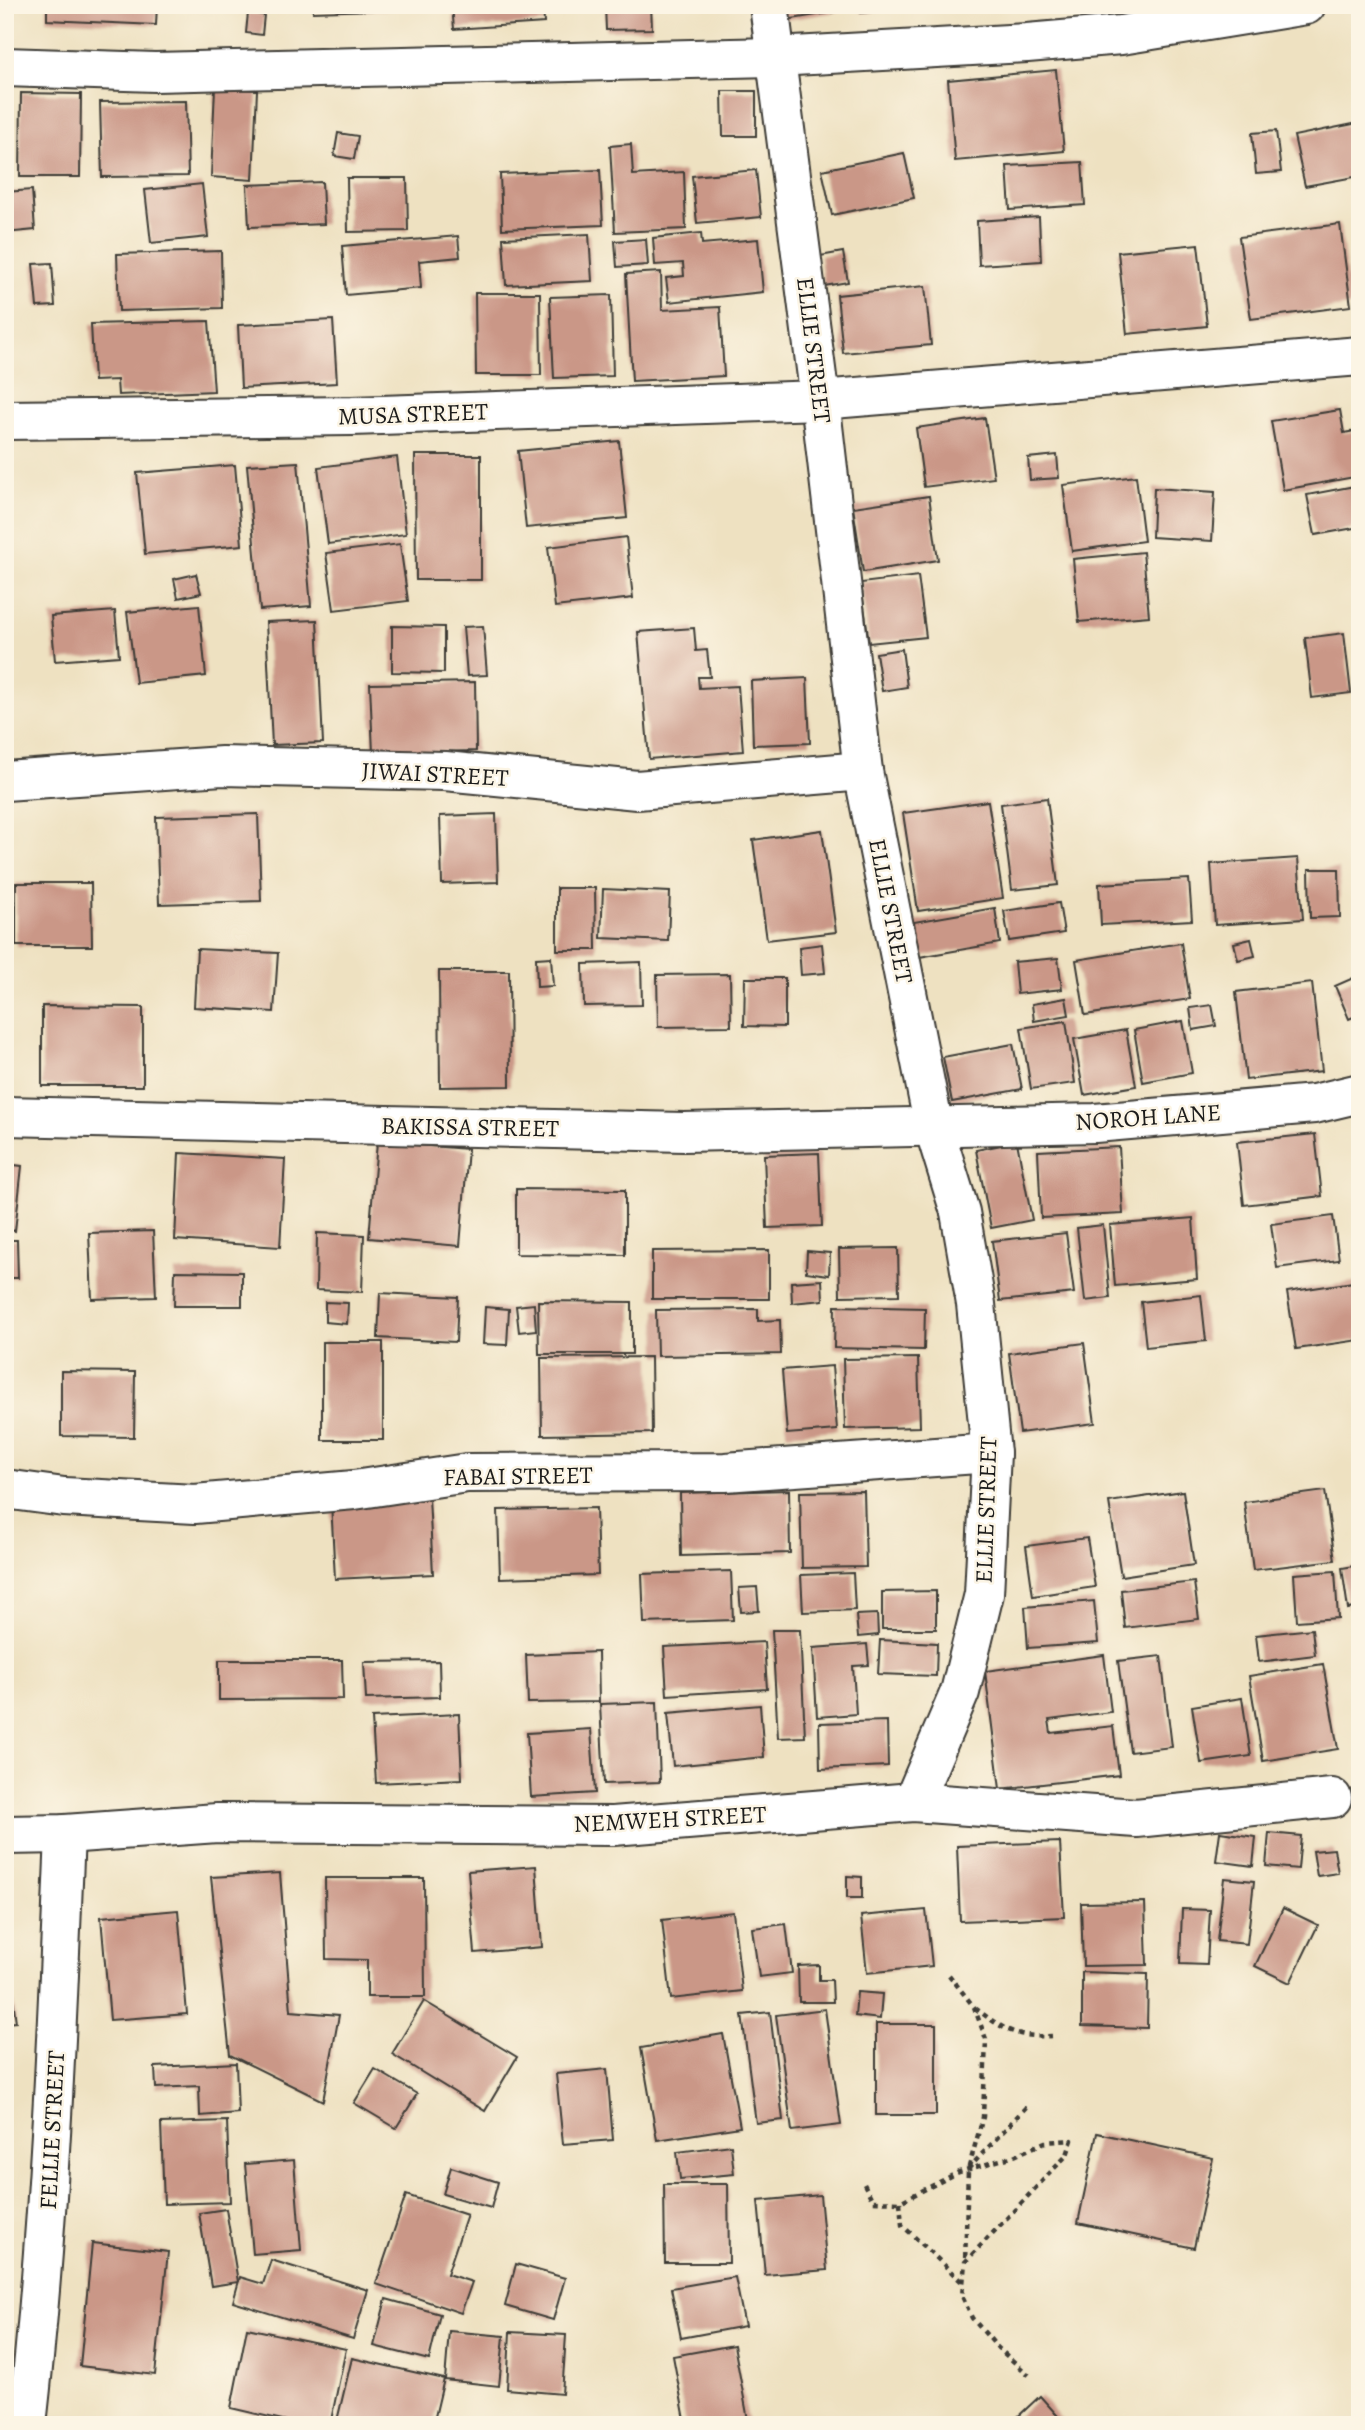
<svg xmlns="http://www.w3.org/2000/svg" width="1365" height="2430" viewBox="0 0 1365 2430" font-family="Alegreya,serif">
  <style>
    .building { fill: #ca9787 }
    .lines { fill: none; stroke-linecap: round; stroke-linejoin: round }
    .minor-casing { stroke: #3c3a35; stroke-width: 42 }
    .path { stroke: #3c3a35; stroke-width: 4.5; stroke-dasharray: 5 5; stroke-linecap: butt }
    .minor { stroke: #fff; stroke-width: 38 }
    .labels { text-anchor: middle; stroke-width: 5; stroke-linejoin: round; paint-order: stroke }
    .street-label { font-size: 24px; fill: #1c1c1c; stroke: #fcf5e5 }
  </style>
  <rect width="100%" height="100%" fill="#fcf5e5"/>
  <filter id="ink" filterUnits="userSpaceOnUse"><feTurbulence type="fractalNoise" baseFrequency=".0143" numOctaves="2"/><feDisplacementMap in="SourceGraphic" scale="14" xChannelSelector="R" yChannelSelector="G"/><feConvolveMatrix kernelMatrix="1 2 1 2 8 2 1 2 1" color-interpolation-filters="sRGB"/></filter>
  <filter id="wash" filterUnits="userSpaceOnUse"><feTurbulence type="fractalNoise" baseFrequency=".00686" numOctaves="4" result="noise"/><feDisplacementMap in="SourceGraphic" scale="28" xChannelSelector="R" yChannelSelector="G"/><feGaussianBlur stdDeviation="1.57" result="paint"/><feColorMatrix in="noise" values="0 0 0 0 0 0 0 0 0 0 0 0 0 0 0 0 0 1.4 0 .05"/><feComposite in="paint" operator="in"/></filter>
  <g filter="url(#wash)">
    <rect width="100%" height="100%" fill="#eee1c1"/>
    <g id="blocks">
      <g class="building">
        <polygon points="47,5 157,5 156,25 47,20"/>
        <polygon points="313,5 407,5 407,9 313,12"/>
        <polygon points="452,5 543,5 544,23 454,29"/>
        <polygon points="605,5 651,5 652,29 606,30"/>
        <polygon points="776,5 853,5 854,9 779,21"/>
        <polygon points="860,5 931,5 931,7 861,13"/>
        <polygon points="248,13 264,15 262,35 246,33"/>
        <polygon points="1056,70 1064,151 955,161 948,80"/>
        <polygon points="215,88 257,90 253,180 211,177"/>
        <polygon points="722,91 756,91 756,136 723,136"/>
        <polygon points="21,93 81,94 80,177 20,177"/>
        <polygon points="186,101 188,176 102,177 100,102"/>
        <polygon points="1358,123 1360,176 1305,186 1294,136"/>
        <polygon points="1276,131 1281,172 1256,174 1252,133"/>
        <polygon points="338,133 358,136 354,159 334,156"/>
        <polygon points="631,144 633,175 684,172 686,229 615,232 610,146"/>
        <polygon points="904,153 914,198 832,215 822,170"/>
        <polygon points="1082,162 1085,205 1010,210 1007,166"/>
        <polygon points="600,170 603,225 502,229 500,174"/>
        <polygon points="756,170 761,217 697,223 692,176"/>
        <polygon points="347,178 407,178 408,231 348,232"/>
        <polygon points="322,182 324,224 249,227 247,185"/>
        <polygon points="202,184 208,237 151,243 145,190"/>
        <polygon points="32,190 35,230 5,233 5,192"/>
        <polygon points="1039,217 1041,261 979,265 977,221"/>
        <polygon points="1340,224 1351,306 1251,319 1239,237"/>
        <polygon points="701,233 702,244 758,239 763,292 669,302 666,278 684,276 683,263 655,265 653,238"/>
        <polygon points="589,234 592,281 506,285 503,238"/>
        <polygon points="458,236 460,257 419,261 421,288 346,295 342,246"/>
        <polygon points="646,239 648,265 617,267 615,241"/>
        <polygon points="1198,244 1207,326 1127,334 1118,252"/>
        <polygon points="221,251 222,308 119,311 117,254"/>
        <polygon points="843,252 848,282 824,286 820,256"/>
        <polygon points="52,263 55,306 37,307 33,264"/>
        <polygon points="661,272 662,310 720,307 724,376 632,381 626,274"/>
        <polygon points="925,286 931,345 843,353 837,295"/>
        <polygon points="475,293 540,293 541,375 476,375"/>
        <polygon points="611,295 613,376 554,378 550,297"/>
        <polygon points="333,320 337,383 241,388 238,325"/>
        <polygon points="209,321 214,391 118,395 117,380 94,381 91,324"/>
        <polygon points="1340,410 1344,433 1360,430 1360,476 1283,490 1271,421"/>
        <polygon points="985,418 994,478 924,487 916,428"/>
        <polygon points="619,441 627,518 526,528 518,451"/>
        <polygon points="415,455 481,455 481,580 416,580"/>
        <polygon points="1057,455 1059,478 1030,480 1028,458"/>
        <polygon points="397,457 406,534 328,544 318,467"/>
        <polygon points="298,462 311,606 260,610 247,465"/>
        <polygon points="235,465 242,545 145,554 137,473"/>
        <polygon points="1136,476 1144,541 1072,551 1063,485"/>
        <polygon points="1360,485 1360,527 1315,535 1307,495"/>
        <polygon points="1154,488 1215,492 1212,541 1152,537"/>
        <polygon points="929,496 938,560 863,572 853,507"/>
        <polygon points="626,537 633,598 555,607 548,547"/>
        <polygon points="400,544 408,601 334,610 326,553"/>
        <polygon points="1143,552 1149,616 1079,622 1073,559"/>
        <polygon points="196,574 201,593 178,598 174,579"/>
        <polygon points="918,576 926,637 869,643 861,583"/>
        <polygon points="199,605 206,676 136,683 127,612"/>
        <polygon points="115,611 119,656 55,661 51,616"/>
        <polygon points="317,620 323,743 272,745 266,622"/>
        <polygon points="392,626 444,627 444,673 392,672"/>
        <polygon points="483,626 487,675 467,676 463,627"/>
        <polygon points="694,628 696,651 707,650 710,677 698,677 699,688 738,686 743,751 649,759 638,632"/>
        <polygon points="1344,633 1351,693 1312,698 1305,638"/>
        <polygon points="902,649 907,687 882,691 876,653"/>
        <polygon points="807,678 810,743 753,745 751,681"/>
        <polygon points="475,682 476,751 373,753 370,684"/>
        <polygon points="1047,798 1058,885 1012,890 1001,804"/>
        <polygon points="988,801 1003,898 918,911 903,813"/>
        <polygon points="258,814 261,901 159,904 156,817"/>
        <polygon points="496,814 498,882 442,884 440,816"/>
        <polygon points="822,830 836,932 767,940 753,840"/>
        <polygon points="1298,858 1303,919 1215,925 1211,864"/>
        <polygon points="1309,869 1339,869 1340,917 1310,918"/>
        <polygon points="1189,879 1192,920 1101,925 1099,884"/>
        <polygon points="16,883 91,883 92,946 16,946"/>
        <polygon points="557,888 595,888 596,950 557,950"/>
        <polygon points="603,889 670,892 668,941 601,938"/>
        <polygon points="1059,903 1064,933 1009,941 1004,911"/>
        <polygon points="995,908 1000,943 919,957 914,922"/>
        <polygon points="1251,939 1255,956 1238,960 1234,943"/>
        <polygon points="1181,943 1190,999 1085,1015 1076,960"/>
        <polygon points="822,944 825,973 801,975 799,947"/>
        <polygon points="197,949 278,953 274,1012 194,1007"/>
        <polygon points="551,957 553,986 537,987 536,958"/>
        <polygon points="1058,958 1062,989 1017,994 1014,962"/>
        <polygon points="641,962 642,1005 584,1006 583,964"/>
        <polygon points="439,971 509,971 510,1086 440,1087"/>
        <polygon points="730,974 731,1026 658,1027 657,975"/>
        <polygon points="1360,975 1360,1014 1349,1019 1335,986"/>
        <polygon points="745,978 785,978 785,1027 744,1026"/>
        <polygon points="1312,983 1322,1071 1246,1080 1236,992"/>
        <polygon points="1066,998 1069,1015 1034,1021 1032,1004"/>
        <polygon points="1212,1005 1216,1026 1193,1030 1190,1008"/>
        <polygon points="42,1006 143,1007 143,1086 42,1086"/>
        <polygon points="1066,1021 1075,1083 1031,1089 1021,1028"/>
        <polygon points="1183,1021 1192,1073 1143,1082 1134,1030"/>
        <polygon points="1126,1030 1136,1086 1084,1095 1074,1039"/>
        <polygon points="1013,1044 1022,1089 952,1102 943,1057"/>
        <polygon points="1315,1134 1322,1196 1244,1205 1237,1142"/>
        <polygon points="377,1142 468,1149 460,1246 369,1238"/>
        <polygon points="1017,1142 1032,1220 991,1228 976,1150"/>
        <polygon points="1119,1147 1123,1214 1041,1218 1038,1151"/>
        <polygon points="179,1153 285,1159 280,1247 175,1240"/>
        <polygon points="819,1153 822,1226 767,1228 764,1155"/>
        <polygon points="5,1164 22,1166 15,1231 5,1229"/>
        <polygon points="516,1189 625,1190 625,1255 516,1254"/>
        <polygon points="1333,1216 1339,1260 1277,1268 1271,1224"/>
        <polygon points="1193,1218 1197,1279 1115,1286 1110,1225"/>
        <polygon points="1103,1225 1110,1298 1085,1301 1077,1228"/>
        <polygon points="153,1231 156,1297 92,1299 89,1233"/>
        <polygon points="317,1233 364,1235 362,1292 316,1290"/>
        <polygon points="1066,1233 1074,1293 1000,1301 992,1241"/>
        <polygon points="5,1240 17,1240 18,1278 5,1278"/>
        <polygon points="898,1248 899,1295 840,1296 839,1249"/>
        <polygon points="769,1250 769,1299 652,1299 652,1251"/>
        <polygon points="807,1251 830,1253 829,1275 806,1272"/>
        <polygon points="175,1271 242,1272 242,1306 174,1306"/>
        <polygon points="822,1280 823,1300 792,1303 791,1282"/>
        <polygon points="1360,1281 1360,1340 1296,1349 1287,1292"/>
        <polygon points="380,1293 458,1297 456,1342 378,1338"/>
        <polygon points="1201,1295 1206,1341 1146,1347 1141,1302"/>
        <polygon points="538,1301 632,1302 632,1354 539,1354"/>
        <polygon points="325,1302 348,1303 347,1324 325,1322"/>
        <polygon points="534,1304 536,1330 519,1332 516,1306"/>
        <polygon points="835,1306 925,1308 924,1350 834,1348"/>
        <polygon points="485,1307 509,1309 507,1345 483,1344"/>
        <polygon points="758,1309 758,1321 780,1320 781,1354 657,1356 656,1310"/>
        <rect x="322" y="1342" width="61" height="98"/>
        <polygon points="1084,1343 1095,1423 1020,1433 1009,1353"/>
        <polygon points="651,1357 652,1433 542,1435 541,1358"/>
        <polygon points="918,1358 920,1427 845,1429 843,1359"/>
        <polygon points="832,1366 837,1430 787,1434 782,1370"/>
        <polygon points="61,1371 135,1372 134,1437 61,1436"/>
        <polygon points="789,1490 790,1553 681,1556 680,1493"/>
        <polygon points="864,1491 866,1567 802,1568 800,1492"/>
        <polygon points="1183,1491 1194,1565 1121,1576 1109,1502"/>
        <polygon points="1325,1491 1335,1560 1253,1570 1244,1502"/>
        <polygon points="429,1497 433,1574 335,1579 331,1501"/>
        <polygon points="596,1508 598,1575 500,1578 498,1510"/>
        <polygon points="1087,1538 1095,1587 1033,1596 1026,1546"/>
        <polygon points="1360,1565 1360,1607 1348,1609 1342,1568"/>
        <polygon points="731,1571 733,1620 644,1623 642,1574"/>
        <polygon points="1335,1571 1338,1618 1297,1621 1294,1574"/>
        <polygon points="853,1573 855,1610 803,1612 801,1575"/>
        <polygon points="1194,1582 1199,1619 1125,1628 1121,1590"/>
        <polygon points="757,1587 759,1611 741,1612 739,1588"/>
        <polygon points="936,1591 936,1629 882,1629 882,1592"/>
        <polygon points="1094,1601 1098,1643 1028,1648 1025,1607"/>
        <polygon points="877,1614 878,1635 858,1637 856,1615"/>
        <polygon points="1312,1629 1315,1655 1259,1662 1256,1635"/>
        <polygon points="772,1630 800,1630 805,1737 778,1738"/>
        <polygon points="880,1640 937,1643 936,1676 878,1674"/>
        <polygon points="764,1642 767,1689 667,1695 664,1647"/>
        <polygon points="867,1644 869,1665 853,1666 856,1714 817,1717 813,1648"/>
        <polygon points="598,1652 599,1702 528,1703 526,1655"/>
        <polygon points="1104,1655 1111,1712 1049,1720 1051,1733 1113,1726 1119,1775 1000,1789 985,1671"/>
        <polygon points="1161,1656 1172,1747 1130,1752 1118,1661"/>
        <polygon points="219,1660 342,1660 343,1699 219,1700"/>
        <polygon points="439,1661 440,1697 366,1699 364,1662"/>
        <polygon points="1323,1664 1338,1749 1263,1761 1249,1676"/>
        <polygon points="1242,1698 1251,1756 1201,1763 1192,1706"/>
        <polygon points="657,1702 660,1782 604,1784 600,1704"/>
        <polygon points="760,1705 764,1757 673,1766 668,1713"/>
        <polygon points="459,1714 462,1779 376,1783 372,1718"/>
        <polygon points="887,1721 888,1766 820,1769 819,1723"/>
        <polygon points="591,1729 595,1793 531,1797 527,1733"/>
        <polygon points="1220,1832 1256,1837 1253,1866 1216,1861"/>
        <polygon points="1269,1833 1301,1836 1298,1869 1266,1866"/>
        <polygon points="1060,1842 1064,1917 960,1921 957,1846"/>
        <polygon points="1334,1849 1338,1873 1317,1876 1313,1851"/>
        <polygon points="536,1866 542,1947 475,1953 468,1871"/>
        <polygon points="280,1873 291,2011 339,2015 323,2101 230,2055 211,1877"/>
        <polygon points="847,1876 862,1877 862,1898 847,1898"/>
        <polygon points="325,1878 424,1878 425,1997 367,1997 367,1960 326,1959"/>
        <polygon points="1224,1878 1254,1881 1247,1944 1217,1941"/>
        <polygon points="1145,1902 1147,1965 1083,1966 1081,1903"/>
        <polygon points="1283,1908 1318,1925 1290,1983 1255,1966"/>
        <polygon points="1182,1909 1210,1910 1207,1965 1180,1964"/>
        <polygon points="178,1910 187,2014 110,2020 101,1917"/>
        <polygon points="926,1910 932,1966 867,1973 861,1916"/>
        <polygon points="733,1912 742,1991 671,1999 662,1920"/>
        <polygon points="786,1924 792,1973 759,1977 752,1928"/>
        <polygon points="819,1965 819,1980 832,1980 833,2002 799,2002 798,1966"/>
        <polygon points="1082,1972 1148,1974 1147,2028 1082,2026"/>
        <polygon points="11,1983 16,2022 5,2023 5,1984"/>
        <polygon points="857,1992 882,1994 880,2019 855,2016"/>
        <polygon points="424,2001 517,2057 485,2111 392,2054"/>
        <polygon points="825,2009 841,2125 792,2131 776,2015"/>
        <polygon points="770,2012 783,2120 756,2123 742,2015"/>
        <rect x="876" y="2024" width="60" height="91"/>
        <polygon points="723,2034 740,2127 657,2140 641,2048"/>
        <polygon points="236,2063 238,2113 200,2116 199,2086 156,2088 155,2067"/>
        <polygon points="375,2069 417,2094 396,2128 354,2103"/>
        <polygon points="607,2069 613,2140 563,2144 556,2074"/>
        <polygon points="227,2121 230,2202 164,2204 161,2123"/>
        <polygon points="1097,2133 1213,2158 1194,2248 1078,2223"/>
        <polygon points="731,2145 734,2174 680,2179 677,2152"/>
        <polygon points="294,2160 301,2250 253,2254 245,2164"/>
        <polygon points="451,2167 498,2182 491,2208 443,2194"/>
        <polygon points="664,2184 728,2184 729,2263 665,2263"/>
        <polygon points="406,2195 467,2215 447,2274 472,2282 461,2313 376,2284"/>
        <polygon points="820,2195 827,2270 765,2275 758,2201"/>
        <polygon points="226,2209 238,2282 211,2286 199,2213"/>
        <polygon points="92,2243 168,2252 155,2375 80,2366"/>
        <polygon points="271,2260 368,2290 353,2339 233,2302 240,2277 263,2284"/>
        <polygon points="516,2264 565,2278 553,2320 505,2306"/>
        <polygon points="735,2277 745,2326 681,2338 671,2288"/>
        <polygon points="386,2299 440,2314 429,2360 374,2346"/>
        <polygon points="247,2328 346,2349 330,2425 304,2425 231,2408"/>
        <polygon points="449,2331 504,2336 499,2386 445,2380"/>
        <polygon points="510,2332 566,2335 562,2394 507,2389"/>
        <polygon points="734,2345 749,2425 686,2425 673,2356"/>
        <polygon points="352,2358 444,2379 433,2425 336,2425"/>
        <polygon points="1040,2396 1066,2425 1009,2425"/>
      </g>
    </g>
  </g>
  <g filter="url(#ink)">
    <use href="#blocks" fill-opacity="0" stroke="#3c3a35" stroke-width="2"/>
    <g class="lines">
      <defs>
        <g id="minor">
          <polyline points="769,5 820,400 863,771 934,1128 960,1212 976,1304 991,1453 984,1594 960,1692 913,1802"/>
          <polyline points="5,67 155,72 776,57 1027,43 1121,35 1306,5"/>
          <polyline points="5,420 352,416 820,400 1360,356"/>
          <polyline points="5,781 222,766 445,771 637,790 863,771"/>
          <polyline points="5,1116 684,1132 1095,1123 1314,1104 1360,1093"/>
          <polyline points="5,1489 64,1497 195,1504 354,1490 467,1473 725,1472 991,1453"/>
          <polyline points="5,1835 65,1834 217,1823 613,1826 913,1802 1136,1818 1332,1798"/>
          <path d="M27,2425C49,2228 57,2031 65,1834"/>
        </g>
      </defs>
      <use href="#minor" class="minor-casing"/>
      <g class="path">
        <polyline points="949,1975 974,2007 986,2039 983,2117 968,2170 965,2262"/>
        <path d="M975,2008C1003,2029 1015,2038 1052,2036"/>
        <polyline points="968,2169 1027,2106"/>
        <polyline points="864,2184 873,2201 900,2202 959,2172 1014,2156 1045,2142 1072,2140 1067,2155 965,2262 962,2296 972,2318 998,2348 1029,2375"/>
        <polyline points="900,2202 902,2225 963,2283"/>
      </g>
      <use href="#minor" class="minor"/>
    </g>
  </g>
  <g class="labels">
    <g class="street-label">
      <text transform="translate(814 350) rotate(83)" y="8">ELLIE STREET</text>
      <text transform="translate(413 414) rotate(-2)" y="8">MUSA STREET</text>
      <text transform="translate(435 774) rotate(3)" y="8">JIWAI STREET</text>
      <text transform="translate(891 911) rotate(79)" y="8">ELLIE STREET</text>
      <text transform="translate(1148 1117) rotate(-4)" y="8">NOROH LANE</text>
      <text transform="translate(470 1127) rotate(1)" y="8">BAKISSA STREET</text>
      <text transform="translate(518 1476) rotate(-1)" y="8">FABAI STREET</text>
      <text transform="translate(986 1510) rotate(-88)" y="8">ELLIE STREET</text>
      <text transform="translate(670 1819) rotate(-3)" y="8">NEMWEH STREET</text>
      <text transform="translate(52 2130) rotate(-87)" y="8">FELLIE STREET</text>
    </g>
  </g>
  <rect width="1365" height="2430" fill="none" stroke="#fcf5e5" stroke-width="28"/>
</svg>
